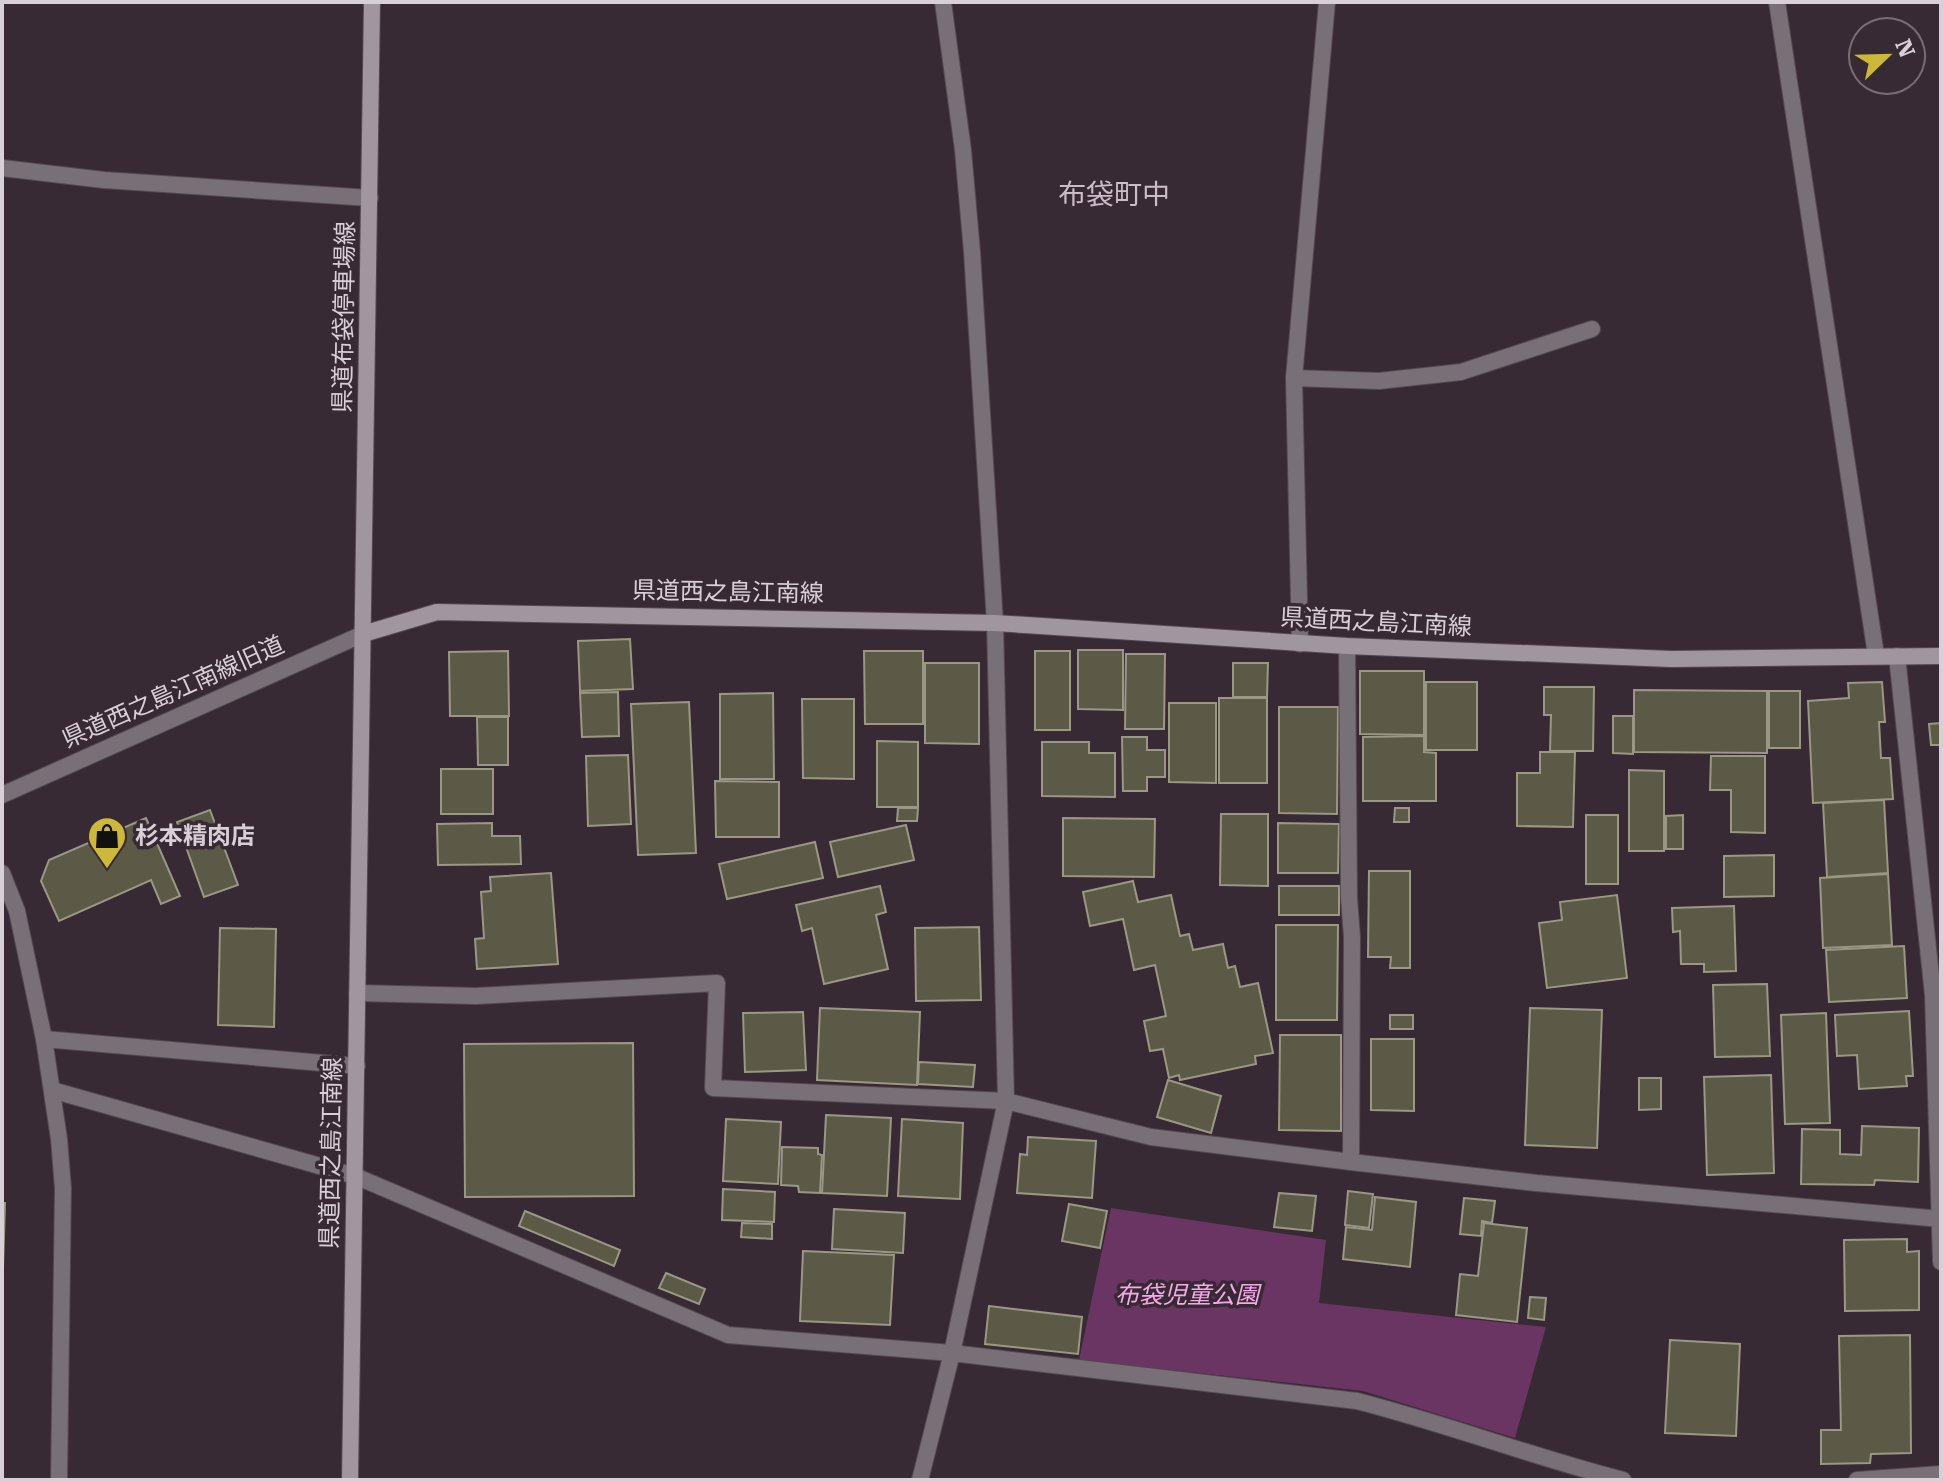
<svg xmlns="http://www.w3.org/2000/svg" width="1943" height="1482" viewBox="0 0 1943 1482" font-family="'Roboto Serif','Noto Sans JP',serif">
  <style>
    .green { fill: #6a3562 }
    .building { fill: #5c5a47; stroke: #9a9784; stroke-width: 2 }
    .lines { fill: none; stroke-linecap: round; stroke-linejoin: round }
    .service-casing { stroke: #554852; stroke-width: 18 }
    .minor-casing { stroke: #554852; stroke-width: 18 }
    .tertiary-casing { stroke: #554852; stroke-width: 18 }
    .secondary-casing { stroke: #554852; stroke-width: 18 }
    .service { stroke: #787076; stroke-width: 16 }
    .minor { stroke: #787076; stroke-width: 16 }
    .tertiary { stroke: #787076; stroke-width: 16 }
    .secondary { stroke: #a1959f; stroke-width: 16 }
    .labels { text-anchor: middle; stroke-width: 7; stroke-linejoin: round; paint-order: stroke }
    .street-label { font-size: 24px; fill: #d9cfd7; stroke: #382a35 }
    .poi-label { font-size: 24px; font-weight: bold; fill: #d9cfd7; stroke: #382a35; text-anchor: start }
    .park-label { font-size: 24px; font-style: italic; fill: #f8a8ea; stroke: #382a35 }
    .quarter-label { font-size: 28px; fill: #cdbbca; stroke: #382a35 }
  </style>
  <rect width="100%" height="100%" fill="#382a35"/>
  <polygon class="green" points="1111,1208 1326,1240 1319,1303 1546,1327 1515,1438 1363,1391 1079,1360"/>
  <g class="building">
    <polygon points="630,639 633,689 580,691 578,641"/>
    <polygon points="1078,650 1123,650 1123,710 1078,709"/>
    <polygon points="508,651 509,716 450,716 449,652"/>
    <polygon points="864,651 923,651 923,724 865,724"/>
    <rect x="1035" y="651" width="35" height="79"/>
    <polygon points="1126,654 1165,654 1164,729 1125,729"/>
    <polygon points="925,663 979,663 979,744 925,743"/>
    <polygon points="1233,663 1268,663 1267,697 1233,697"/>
    <polygon points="1360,671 1424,671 1424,735 1360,734"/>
    <rect x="1426" y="682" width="51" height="68"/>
    <polygon points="1882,682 1885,722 1879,722 1881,758 1890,758 1893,799 1813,803 1808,701 1849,698 1848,683"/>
    <polygon points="1544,687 1594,687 1593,751 1550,751 1551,715 1544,715"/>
    <polygon points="1634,690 1767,691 1767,753 1634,752"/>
    <rect x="1769" y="691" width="31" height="57"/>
    <polygon points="618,692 619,736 582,737 580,693"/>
    <polygon points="773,693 774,779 720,779 720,694"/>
    <rect x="1219" y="698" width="48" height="85"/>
    <polygon points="802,699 854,699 854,779 803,778"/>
    <polygon points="689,702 696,853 638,855 631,704"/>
    <polygon points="1169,703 1216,703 1216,783 1169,782"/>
    <polygon points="1279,707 1338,707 1337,814 1279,813"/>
    <polygon points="1613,716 1633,716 1633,754 1613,753"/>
    <polygon points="477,717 508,717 508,765 478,765"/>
    <polygon points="1941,723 1941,745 1931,745 1929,724"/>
    <polygon points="1424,736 1424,752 1436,753 1436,801 1363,801 1363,737"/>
    <polygon points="1122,737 1147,737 1147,750 1165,750 1165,777 1147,777 1147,791 1123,791"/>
    <polygon points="877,741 918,742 918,807 877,807"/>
    <polygon points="1042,742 1089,742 1089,753 1115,753 1115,797 1042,796"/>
    <polygon points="1540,752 1575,752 1573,827 1517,826 1517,773 1540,773"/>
    <polygon points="628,755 631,824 588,826 586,756"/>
    <polygon points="1711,756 1765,756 1765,833 1731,832 1731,790 1710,790"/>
    <rect x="441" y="769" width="52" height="45"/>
    <polygon points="1629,770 1664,771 1664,851 1629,851"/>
    <polygon points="715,781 779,782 779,837 716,837"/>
    <polygon points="1884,800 1888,873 1827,877 1823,803"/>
    <polygon points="898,808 918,808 917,821 897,821"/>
    <polygon points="1395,808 1409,808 1409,822 1394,822"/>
    <polygon points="210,810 238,885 204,897 177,822"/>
    <polygon points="1221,814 1268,814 1268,886 1220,885"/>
    <rect x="1586" y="815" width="32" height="69"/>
    <polygon points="1683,815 1683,849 1666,849 1666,816"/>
    <polygon points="146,818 180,896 161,904 151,880 59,921 41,881 49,860"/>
    <polygon points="1063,818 1155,819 1154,877 1063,876"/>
    <polygon points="492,823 492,836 520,836 521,864 438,865 437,824"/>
    <polygon points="1278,823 1339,824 1338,873 1278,873"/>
    <polygon points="906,825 914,860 838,877 830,842"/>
    <polygon points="815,842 823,878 727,899 719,864"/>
    <polygon points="1774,855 1774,896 1724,897 1724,856"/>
    <polygon points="1369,871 1410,871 1410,968 1390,968 1391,957 1368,957"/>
    <polygon points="551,873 558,964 477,969 475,939 484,938 481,892 491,891 490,877"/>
    <polygon points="1888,874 1892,945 1823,948 1820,878"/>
    <polygon points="1133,881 1138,902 1171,895 1180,936 1189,934 1193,950 1223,944 1228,968 1235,966 1240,987 1258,983 1273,1053 1255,1056 1256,1064 1180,1080 1179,1075 1169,1078 1163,1049 1150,1051 1144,1021 1166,1016 1155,965 1134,970 1123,919 1090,926 1083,892"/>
    <polygon points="880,886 886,912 876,915 888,969 824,984 812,928 802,931 796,905"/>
    <rect x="1279" y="886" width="60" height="29"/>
    <polygon points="1617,895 1627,978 1547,988 1539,923 1562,920 1560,902"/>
    <polygon points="1734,906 1736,971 1704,972 1704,964 1681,964 1680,931 1673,932 1672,908"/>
    <polygon points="1276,925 1338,925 1337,1020 1276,1020"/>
    <polygon points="979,927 981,1000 916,1001 915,928"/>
    <polygon points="220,928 276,929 274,1027 218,1025"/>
    <polygon points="1904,946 1907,998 1829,1002 1826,950"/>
    <polygon points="1767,984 1770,1056 1715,1057 1713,985"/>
    <polygon points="820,1008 920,1012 917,1085 817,1080"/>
    <polygon points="1530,1008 1602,1010 1597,1148 1525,1145"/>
    <polygon points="1909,1011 1913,1076 1906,1076 1907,1086 1859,1089 1857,1055 1837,1056 1835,1015"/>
    <polygon points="803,1012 806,1070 745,1072 743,1013"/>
    <polygon points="1826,1013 1830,1123 1785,1124 1781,1015"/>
    <rect x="1390" y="1015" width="23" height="14"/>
    <polygon points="1280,1035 1341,1035 1341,1131 1279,1130"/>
    <polygon points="1371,1039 1414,1039 1414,1111 1371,1110"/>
    <polygon points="633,1043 634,1196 465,1197 464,1044"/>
    <polygon points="919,1062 975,1065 973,1087 918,1084"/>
    <polygon points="1771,1075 1774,1173 1707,1175 1704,1077"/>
    <polygon points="1639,1078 1661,1078 1661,1109 1639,1110"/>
    <polygon points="1168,1080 1221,1096 1211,1133 1157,1117"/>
    <polygon points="826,1115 891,1118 887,1196 822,1193"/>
    <polygon points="726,1119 781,1122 778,1184 723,1181"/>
    <polygon points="902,1119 963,1123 960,1199 898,1196"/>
    <polygon points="1862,1126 1919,1128 1918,1182 1875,1180 1874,1185 1801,1184 1802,1129 1840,1130 1840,1154 1861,1155"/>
    <polygon points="1028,1137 1096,1141 1092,1198 1017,1193 1020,1154 1027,1155"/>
    <polygon points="782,1147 818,1148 818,1154 822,1155 820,1193 799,1192 798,1186 781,1185"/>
    <polygon points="723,1189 775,1192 774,1222 722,1220"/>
    <polygon points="1348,1191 1373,1194 1369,1228 1345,1225"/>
    <polygon points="1279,1193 1316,1196 1312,1231 1274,1227"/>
    <polygon points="1375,1197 1416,1202 1410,1267 1343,1259 1346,1227 1372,1230"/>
    <polygon points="1464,1198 1495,1201 1492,1223 1482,1221 1481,1236 1460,1234"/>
    <polygon points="2,1203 5,1203 2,1300"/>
    <polygon points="1069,1204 1107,1211 1100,1248 1062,1241"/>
    <polygon points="834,1209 905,1213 903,1253 832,1249"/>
    <polygon points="525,1211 620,1250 614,1266 519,1226"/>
    <polygon points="742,1223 772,1224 772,1239 741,1237"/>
    <polygon points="1484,1223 1527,1228 1517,1322 1456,1315 1460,1274 1478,1276"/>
    <polygon points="1907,1239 1907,1252 1919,1251 1919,1310 1845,1311 1844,1240"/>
    <polygon points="803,1251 894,1255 890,1325 800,1321"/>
    <polygon points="666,1273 705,1289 699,1304 659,1288"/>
    <polygon points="1530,1297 1546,1298 1544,1320 1528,1318"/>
    <polygon points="989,1306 1082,1317 1078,1354 985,1344"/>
    <polygon points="1910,1335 1911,1453 1871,1454 1870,1463 1821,1464 1821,1430 1841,1430 1839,1336"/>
    <polygon points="1670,1340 1740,1344 1736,1436 1665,1433"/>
  </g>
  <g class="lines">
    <defs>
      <polyline id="service" points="1294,378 1379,381 1461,372 1592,329"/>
      <g id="minor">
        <polyline points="1777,2 1876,655"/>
        <polyline points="2,168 104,180 370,198"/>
        <polyline points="1300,644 1294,378 1327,2"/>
        <polyline points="1347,646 1349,898 1352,937 1351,1162"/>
        <polyline points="1897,656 1933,995 1941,1262"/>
        <polyline points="2,873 17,911 44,1039 59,1139 63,1188 59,1480"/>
        <polyline points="357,993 476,996 717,983 713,1088 1006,1101 1151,1137 1351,1162 1536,1183 1941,1219"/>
        <polyline points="44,1039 357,1066"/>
        <path d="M52,1090L355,1176L728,1335L952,1353L1357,1401C1447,1424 1533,1457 1623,1480"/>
        <polyline points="920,1480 952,1353 1006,1101 995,623 972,252 963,150 943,2"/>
        <polyline points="1857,1480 1941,1474"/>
      </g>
      <polyline id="tertiary" points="2,795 363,634"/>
      <g id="secondary">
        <polyline points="363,634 437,612 995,623 1347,646 1671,659 1941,656"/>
        <polyline points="350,1480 372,2"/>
      </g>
    </defs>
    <use href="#service" class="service-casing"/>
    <use href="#minor" class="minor-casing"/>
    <use href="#tertiary" class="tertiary-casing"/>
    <use href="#secondary" class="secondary-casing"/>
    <use href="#service" class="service"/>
    <use href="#minor" class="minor"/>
    <use href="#tertiary" class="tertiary"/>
    <use href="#secondary" class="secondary"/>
  </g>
  <defs>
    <symbol id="shop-pin" viewBox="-11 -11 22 30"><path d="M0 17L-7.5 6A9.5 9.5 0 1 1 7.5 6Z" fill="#ccb939" stroke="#382a35"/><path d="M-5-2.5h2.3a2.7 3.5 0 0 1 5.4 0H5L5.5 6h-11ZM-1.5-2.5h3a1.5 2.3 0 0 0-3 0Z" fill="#111"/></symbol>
  </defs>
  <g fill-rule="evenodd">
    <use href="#shop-pin" x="85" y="814" width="44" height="60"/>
  </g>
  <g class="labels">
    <g class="street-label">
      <text transform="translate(344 317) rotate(-89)" y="8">県道布袋停車場線</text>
      <text transform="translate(728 592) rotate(1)" y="8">県道西之島江南線</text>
      <text transform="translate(1376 622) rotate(3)" y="8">県道西之島江南線</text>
      <text transform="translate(173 692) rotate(-24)" y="8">県道西之島江南線旧道</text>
      <text transform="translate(331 1153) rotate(-89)" y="8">県道西之島江南線</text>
    </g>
    <g class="poi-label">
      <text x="135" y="844">杉本精肉店</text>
    </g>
    <g class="park-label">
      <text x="1187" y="1303">布袋児童公園</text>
    </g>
    <g class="quarter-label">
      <text x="1114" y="204">布袋町中</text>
    </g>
  </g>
  <rect width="1943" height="1482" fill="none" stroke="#d9cfd7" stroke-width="8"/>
  <g transform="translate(1887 56) rotate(67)"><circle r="38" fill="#382a35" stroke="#786c76" stroke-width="2"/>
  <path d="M0-6L14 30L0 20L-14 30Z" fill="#ccb939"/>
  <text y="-12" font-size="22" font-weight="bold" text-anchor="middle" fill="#d9cfd7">N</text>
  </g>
</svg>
